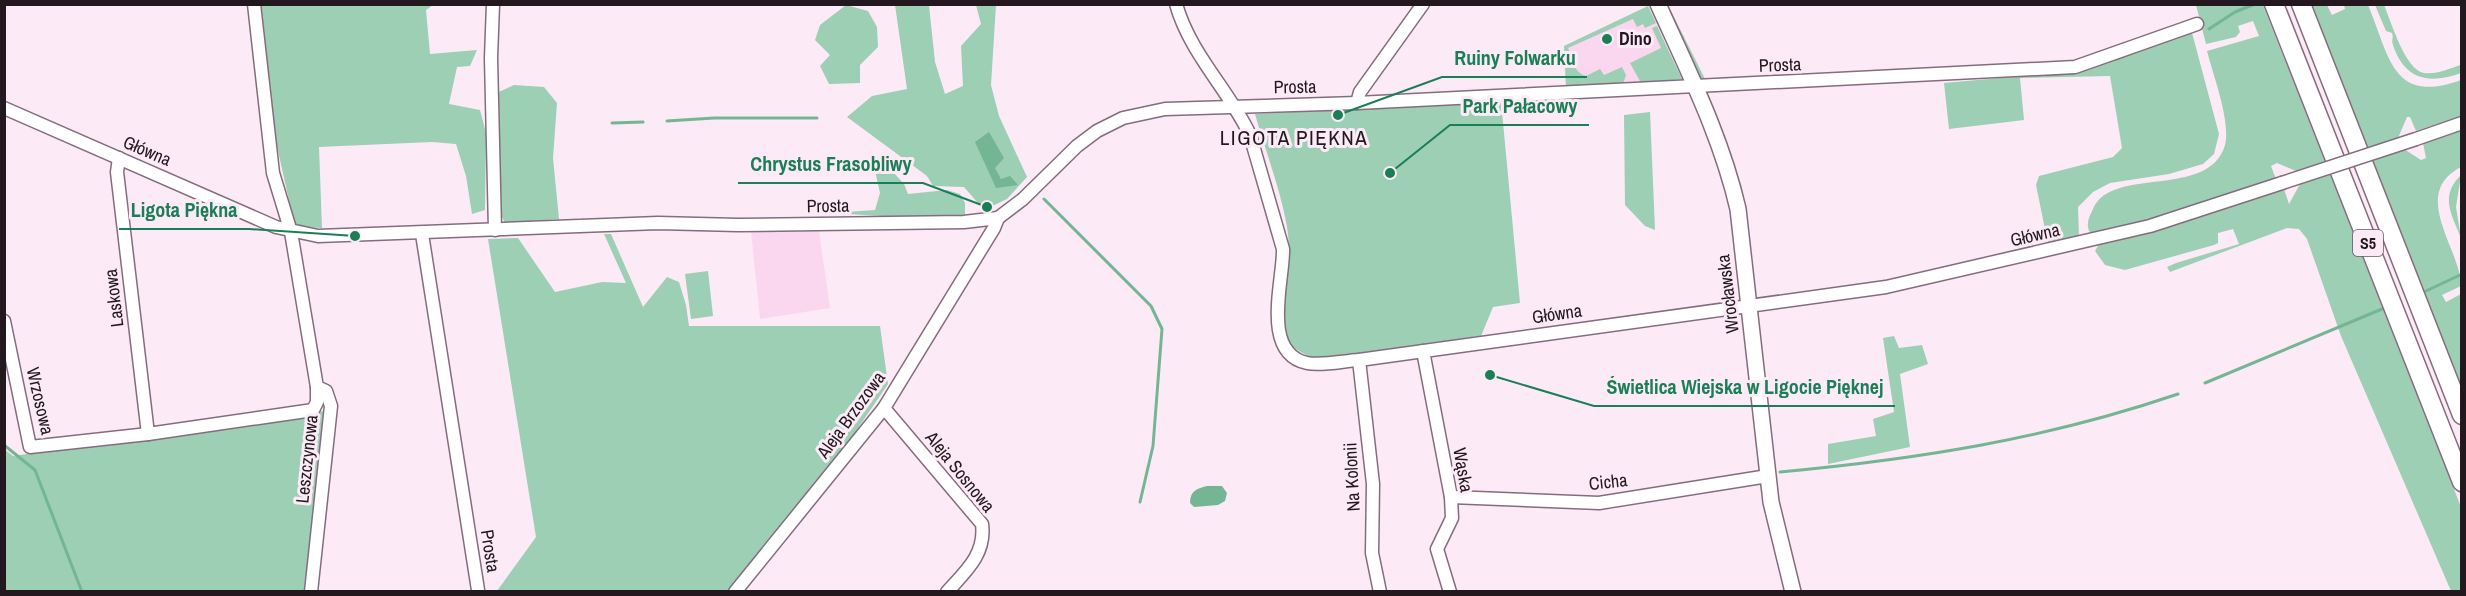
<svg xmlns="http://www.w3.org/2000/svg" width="2466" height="596" viewBox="0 0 2466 596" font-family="'Archivo Narrow',sans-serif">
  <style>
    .built { fill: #fbd7ef }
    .green { fill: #9ccfb4 }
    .water { fill: #74b594 }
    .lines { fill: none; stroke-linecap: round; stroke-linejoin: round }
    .stream { stroke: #74b594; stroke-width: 3 }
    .minor-casing { stroke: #856c7d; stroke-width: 15 }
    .major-casing { stroke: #856c7d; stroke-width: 18 }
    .highway-casing { stroke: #856c7d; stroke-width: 21 }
    .minor { stroke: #fff; stroke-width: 12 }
    .major { stroke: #fff; stroke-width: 15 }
    .highway { stroke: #fff; stroke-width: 18 }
    .minor-bridge-casing { stroke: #856c7d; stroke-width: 15; stroke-linecap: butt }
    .minor-bridge { stroke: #fff; stroke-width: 12 }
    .poi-dot { fill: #1a7e56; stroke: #fcebf6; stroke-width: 2 }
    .labels { text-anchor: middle; stroke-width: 6; stroke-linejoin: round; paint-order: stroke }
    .shield { fill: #fcebf6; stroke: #63575f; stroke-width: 1.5 }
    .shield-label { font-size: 16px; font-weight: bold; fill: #22181e }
    .poi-label { font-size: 18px; font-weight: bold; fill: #22181e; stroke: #fcebf6; text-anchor: start }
    .street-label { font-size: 18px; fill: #22181e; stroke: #fcebf6 }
    .quarter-label { font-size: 21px; letter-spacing: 1.5px; fill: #22181e; stroke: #fcebf6 }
    .leader { fill: none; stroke: #1a7e56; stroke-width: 2 }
    .callout-dot { fill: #1a7e56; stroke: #fcebf6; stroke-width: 2 }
    .callout-label { font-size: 20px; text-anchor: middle; font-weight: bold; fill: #1a7e56; stroke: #fcebf6; stroke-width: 6; stroke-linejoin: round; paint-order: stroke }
  </style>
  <rect width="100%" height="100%" fill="#fcebf6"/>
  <g class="built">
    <polygon points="1648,6 1681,79 1566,88 1564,46"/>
    <polygon points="751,231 819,231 830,308 760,319"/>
  </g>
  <g class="green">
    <polygon points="260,5 433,5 426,10 430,54 477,50 470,66 457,67 449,104 480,110 486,133 485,210 472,214 466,176 456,144 432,142 319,147 322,228 295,227 276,142"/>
    <polygon points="846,5 868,11 877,27 878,47 860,65 860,83 829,84 820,66 830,55 815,40 820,25"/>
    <polygon points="895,5 929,5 935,62 945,94 963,86 961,46 981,24 976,5 996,5 991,85 999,116 1027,177 1007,199 984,210 964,187 933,186 927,176 847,117 872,96 907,89"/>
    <polygon points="1664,5 1668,5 1707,83 1701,82"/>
    <path d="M2196,5H2263L2461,507V591H2451L2341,336L2307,239L2299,229L2287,228L2170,272L2167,267L2176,263L2239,244L2233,229L2218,233V243L2214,245L2125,270L2105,265L2095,251L2099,244L2157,230L2284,189L2289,204L2300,184L2296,171L2277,163L2271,166L2276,179L2153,220L2093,234L2089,231C2086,223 2089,217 2093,209C2112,165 2209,200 2225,145C2231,122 2213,75 2207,51L2259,36L2253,21L2238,26L2240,32L2236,37L2206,44Z"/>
    <path d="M2312,5H2327L2332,15L2345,9L2344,5H2368C2390,57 2392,105 2461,80V116L2416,131L2410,117H2407L2398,138L2404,149L2421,160L2426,158L2423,143L2461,130V167C2409,194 2461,249 2461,286L2442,295L2446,302L2461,294V387Z"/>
    <path d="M2375,5H2384C2391,21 2405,70 2424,73C2436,75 2450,68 2461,65V73C2430,84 2405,81 2393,45C2391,39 2394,39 2392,33L2386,31Z"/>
    <path d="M1648,6L1656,23L1645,28L1643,24L1637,27L1633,19L1568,48C1574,61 1573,72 1586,76L1600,69L1604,75L1622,67L1626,75L1623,84L1566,88L1564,46Z"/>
    <polygon points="1657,26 1682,79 1641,83 1630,63 1661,48 1652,28"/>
    <polygon points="2191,29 2219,134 2214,154 2203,164 2169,174 2110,183 2093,192 2078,207 2079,237 2048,244 2036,185 2039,176 2113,157 2122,148 2110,76 2020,78 2024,120 1949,129 1944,83 2066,72"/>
    <polygon points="514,85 544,87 557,103 553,158 559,219 505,223 500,213 499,92"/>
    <path d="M1501,101L1520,303L1493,307L1481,336L1315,359C1303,353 1289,348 1283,334C1271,302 1292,267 1288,234C1284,199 1265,150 1255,114Z"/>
    <polygon points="1650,112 1655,230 1645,226 1625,205 1624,115"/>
    <polygon points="883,161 904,184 908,194 947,190 960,194 965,203 965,215 898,217 831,213 875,210 880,193 875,171"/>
    <path d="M2461,175L2456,207L2461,238C2452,215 2439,196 2461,175Z"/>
    <polygon points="604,234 611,234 643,307 667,277 679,282 686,305 689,326 880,326 888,384 852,437 728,591 497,591 536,537 488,239 518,238 555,292 602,282 626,283"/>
    <polygon points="708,271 713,316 691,319 685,274"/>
    <polygon points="1894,336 1899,348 1922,345 1928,364 1900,374 1910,447 1828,464 1828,444 1876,436 1873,419 1894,412 1883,338"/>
    <polygon points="324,411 327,423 309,591 5,591 4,449 13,456"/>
  </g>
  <g class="water">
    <polygon points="989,132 1004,158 995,168 1001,179 1010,176 1018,185 996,188 975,142"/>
    <path d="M1207,486H1222L1227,493L1225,501L1218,505L1194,507L1190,503C1190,491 1196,489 1207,486Z"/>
  </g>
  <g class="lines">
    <g class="stream">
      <polyline points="2209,29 2235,12 2255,4"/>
      <polyline points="2116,59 2132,53"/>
      <polyline points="2047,75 2072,73"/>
      <polyline points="667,121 714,118 817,118"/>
      <polyline points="612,123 643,122"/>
      <polyline points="1044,199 1151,306 1162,329 1153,446 1140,502"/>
      <polyline points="2426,291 2460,275"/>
      <polyline points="2205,383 2382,309"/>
      <polyline points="4,445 35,470 82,592"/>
      <path d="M1780,472C1919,459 2046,439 2178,394"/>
    </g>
    <defs>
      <g id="minor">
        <polyline points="254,4 273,173 291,232 317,387 326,391 331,406 311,592"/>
        <polyline points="493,4 491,58 495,230"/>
        <path d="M1176,4C1190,54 1229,90 1250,135L1283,249C1284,279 1260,353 1307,363C1322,366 1343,361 1359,360L1886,287L2150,226L2282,183"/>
        <polyline points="1357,103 1360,92 1423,4"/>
        <polyline points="4,108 276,227 318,236 658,223 738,225 964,222 998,218 1023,199 1077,146 1097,131 1123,118 1165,109 1357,103 2075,67 2197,24"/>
        <polyline points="2416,139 2462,123"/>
        <polyline points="119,158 117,172 148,434"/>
        <polyline points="422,234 478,590"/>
        <polyline points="4,321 30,447 148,434 313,410 317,402 317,387"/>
        <polyline points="1423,351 1451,497 1452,518 1437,549 1450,592"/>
        <polyline points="1359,360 1373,484 1372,553 1380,592"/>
        <path d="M884,408L982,524C986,554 966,571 947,592"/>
        <polyline points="1451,497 1599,503 1768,476"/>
        <polyline points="735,592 884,408 994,228 998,218"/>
      </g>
      <path id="major" d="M1658,4C1689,73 1721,136 1738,209L1771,502L1793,592"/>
      <g id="highway">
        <polyline points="2274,4 2462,482"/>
        <polyline points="2301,4 2462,415"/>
      </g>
    </defs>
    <use href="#minor" class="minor-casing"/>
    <use href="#major" class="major-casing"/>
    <use href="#highway" class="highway-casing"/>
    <use href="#minor" class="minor"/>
    <use href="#major" class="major"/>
    <use href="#highway" class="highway"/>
    <defs>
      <polyline id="minor-bridge" points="2282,183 2416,139"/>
    </defs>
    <use href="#minor-bridge" class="minor-bridge-casing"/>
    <use href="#minor-bridge" class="minor-bridge"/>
  </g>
  <circle class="poi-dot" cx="1607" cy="39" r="6"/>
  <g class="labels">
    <rect class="shield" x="2353" y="230" width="30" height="26" rx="4.5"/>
    <g class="shield-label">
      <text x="2368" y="249">S5</text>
    </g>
    <g class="poi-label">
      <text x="1619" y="45">Dino</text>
    </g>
    <g class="street-label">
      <text transform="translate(1780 65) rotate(-2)" y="6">Prosta</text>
      <text transform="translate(1295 87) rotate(-1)" y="6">Prosta</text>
      <text transform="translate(147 151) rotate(23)" y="6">Główna</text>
      <text transform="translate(828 206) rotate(-1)" y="6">Prosta</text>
      <text transform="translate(2035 235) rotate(-13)" y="6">Główna</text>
      <text transform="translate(1728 294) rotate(-97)" y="6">Wrocławska</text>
      <text transform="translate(114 298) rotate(-97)" y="6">Laskowa</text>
      <text transform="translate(1557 314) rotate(-8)" y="6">Główna</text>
      <text transform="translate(40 401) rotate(77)" y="6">Wrzosowa</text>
      <text transform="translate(851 415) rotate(-54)" y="6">Aleja Brzozowa</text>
      <text transform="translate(307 459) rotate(-84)" y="6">Leszczynowa</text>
      <text transform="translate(1463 470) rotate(80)" y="6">Wąska</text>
      <text transform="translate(960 472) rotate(51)" y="6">Aleja Sosnowa</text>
      <text transform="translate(1352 477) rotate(-93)" y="6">Na Kolonii</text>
      <text transform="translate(1608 482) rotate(-6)" y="6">Cicha</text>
      <text transform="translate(490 551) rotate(81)" y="6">Prosta</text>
    </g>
    <g class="quarter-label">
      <text x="1294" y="145">LIGOTA PIĘKNA</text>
    </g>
  </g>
  <path class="leader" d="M1338 115L1442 77H1587M1390 173L1450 125H1589M987 207L923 183H738M355 236L249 229H119M1490 375L1594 406H1895"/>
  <g class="callout-dot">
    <circle cx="1338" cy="115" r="6"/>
    <circle cx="1390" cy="173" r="6"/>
    <circle cx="987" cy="207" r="6"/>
    <circle cx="355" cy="236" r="6"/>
    <circle cx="1490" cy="375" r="6"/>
  </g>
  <g class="callout-label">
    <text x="1515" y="65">Ruiny Folwarku</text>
    <text x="1520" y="113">Park Pałacowy</text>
    <text x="831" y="171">Chrystus Frasobliwy</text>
    <text x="184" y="217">Ligota Piękna</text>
    <text x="1745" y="394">Świetlica Wiejska w Ligocie Pięknej</text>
  </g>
  <rect width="2466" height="596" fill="none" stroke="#22181e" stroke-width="12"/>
</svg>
